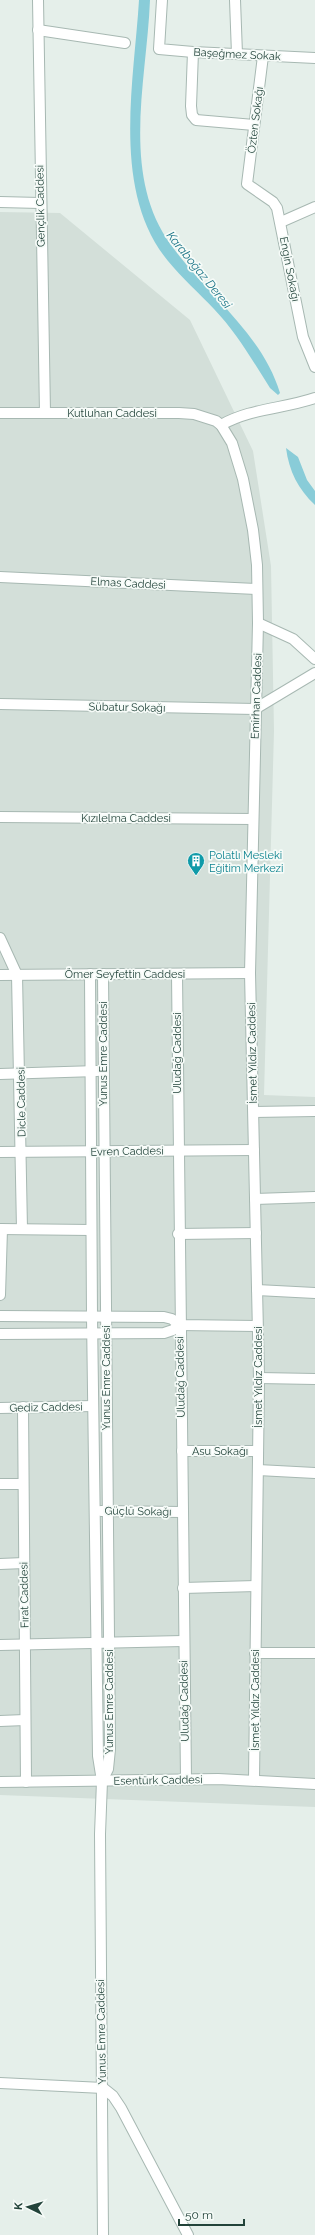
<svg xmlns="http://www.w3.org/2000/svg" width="315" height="2235" viewBox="0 0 315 2235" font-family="Raleway,sans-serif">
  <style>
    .built { fill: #d3dfd9 }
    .water { fill: #89ccd8 }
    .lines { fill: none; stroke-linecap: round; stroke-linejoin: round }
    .minor-casing { stroke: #a7b8b2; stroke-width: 12 }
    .minor { stroke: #fff; stroke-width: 10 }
    .labels { text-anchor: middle; stroke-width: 3.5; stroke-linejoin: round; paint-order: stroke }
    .street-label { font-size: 11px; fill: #22433a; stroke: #f6fbf8 }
    .culture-label { font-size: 11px; fill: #0d838f; stroke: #f6fbf8; text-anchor: start }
    .water-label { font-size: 12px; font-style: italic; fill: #167285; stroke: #f6fbf8 }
  </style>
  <rect width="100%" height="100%" fill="#e5efea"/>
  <polygon class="built" points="0,212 60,213 190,320 253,451 271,566 274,731 264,1095 315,1097 315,1807 0,1795"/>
  <g class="water">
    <path d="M139,0H150C147,80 120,175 171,245C206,294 262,333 280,393L278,395L270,388C253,361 236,332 214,309C199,293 182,278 168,261C111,191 134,83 139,0Z"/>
    <path d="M286,448L298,457L307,480L315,491V505C298,489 289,471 286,448Z"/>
  </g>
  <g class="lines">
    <defs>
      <g id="minor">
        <polyline points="38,0 45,413"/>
        <polyline points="162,0 159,49 193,52 315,58"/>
        <polyline points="235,0 237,54"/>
        <polyline points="38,30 125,43"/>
        <polyline points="193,52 191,106 192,115 196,120 254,125"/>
        <polyline points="263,56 247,184 273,202 277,208 303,337 315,367"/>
        <polyline points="0,202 40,203"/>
        <polyline points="281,222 315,207"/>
        <polyline points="0,413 179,413 194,414 216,421 221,425 232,443 243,479 253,530 257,565 258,623 250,973 259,1378 254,1780"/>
        <path d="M221,425C251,408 283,409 315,398"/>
        <polyline points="0,577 257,589"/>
        <polyline points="258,623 293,639 315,659"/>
        <polyline points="0,704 255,709 315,673"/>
        <polyline points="0,817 253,819"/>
        <polyline points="0,938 17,975 22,1229"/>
        <polyline points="90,974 92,1317 98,1756 102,1781 100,1834 103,2235"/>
        <polyline points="177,974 186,1779"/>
        <polyline points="0,975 250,973"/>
        <polyline points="0,1074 97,1071"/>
        <polyline points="254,1112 315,1111"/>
        <polyline points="0,1152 254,1150"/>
        <polyline points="255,1199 315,1197"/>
        <polyline points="0,1229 91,1230"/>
        <polyline points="178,1234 256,1233"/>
        <polyline points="257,1290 315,1293"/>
        <polyline points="0,1295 2,1229"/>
        <polyline points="0,1316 164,1317 172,1319 179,1325 257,1326"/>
        <polyline points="0,1334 164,1333 173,1330 179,1325"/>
        <polyline points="259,1378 315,1379"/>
        <polyline points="23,1407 26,1782"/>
        <polyline points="0,1408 93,1406"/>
        <polyline points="182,1451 258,1451"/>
        <polyline points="258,1470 315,1473"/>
        <polyline points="0,1484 23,1484"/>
        <polyline points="101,1511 181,1512"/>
        <polyline points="0,1564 24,1563"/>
        <polyline points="183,1588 256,1586"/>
        <polyline points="0,1645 183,1641"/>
        <polyline points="255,1653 315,1653"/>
        <polyline points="0,1721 25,1720"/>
        <polyline points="102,1781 108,1769 110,1749 103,974"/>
        <polyline points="0,1782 218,1779 315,1784"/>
        <polyline points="0,2083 103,2088 113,2096 121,2108 188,2235"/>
      </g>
    </defs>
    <use href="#minor" class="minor-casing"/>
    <use href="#minor" class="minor"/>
  </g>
  <defs>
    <symbol id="building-pin" viewBox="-11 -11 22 30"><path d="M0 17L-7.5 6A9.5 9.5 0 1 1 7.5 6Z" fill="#0f9aa8" stroke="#f6fbf8"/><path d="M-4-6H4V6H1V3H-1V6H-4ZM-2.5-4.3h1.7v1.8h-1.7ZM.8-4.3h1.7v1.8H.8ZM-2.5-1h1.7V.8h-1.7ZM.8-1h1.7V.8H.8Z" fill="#fff"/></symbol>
  </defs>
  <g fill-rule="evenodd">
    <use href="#building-pin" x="186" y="851" width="20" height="27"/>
  </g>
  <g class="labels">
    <g class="street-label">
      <text transform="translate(237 54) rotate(3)" y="4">Başeğmez Sokak</text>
      <text transform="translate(255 120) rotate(-83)" y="4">Özten Sokağı</text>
      <text transform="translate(40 206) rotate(-91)" y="4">Gençlik Caddesi</text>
      <text transform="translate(290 269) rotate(79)" y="4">Engin Sokağı</text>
      <text x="112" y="417">Kutluhan Caddesi</text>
      <text transform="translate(128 583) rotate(3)" y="4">Elmas Caddesi</text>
      <text transform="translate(256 696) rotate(-88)" y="4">Emirhan Caddesi</text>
      <text transform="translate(127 707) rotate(1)" y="4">Sübatur Sokağı</text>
      <text x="126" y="822">Kızılelma Caddesi</text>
      <text x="125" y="978">Ömer Seyfettin Caddesi</text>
      <text transform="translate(177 1053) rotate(-90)" y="4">Uludağ Caddesi</text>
      <text transform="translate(252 1053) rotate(-91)" y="4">İsmet Yıldız Caddesi</text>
      <text transform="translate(103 1054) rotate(-90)" y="4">Yunus Emre Caddesi</text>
      <text transform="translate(21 1102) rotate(-91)" y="4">Dicle Caddesi</text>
      <text transform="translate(127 1151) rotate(-1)" y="4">Evren Caddesi</text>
      <text transform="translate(180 1377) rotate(-91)" y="4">Uludağ Caddesi</text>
      <text transform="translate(258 1377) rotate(-90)" y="4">İsmet Yıldız Caddesi</text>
      <text transform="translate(106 1378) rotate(-90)" y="4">Yunus Emre Caddesi</text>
      <text transform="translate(46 1407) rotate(-1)" y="4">Gediz Caddesi</text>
      <text x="220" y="1455">Asu Sokağı</text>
      <text transform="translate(138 1511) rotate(1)" y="4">Güçlü Sokağı</text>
      <text transform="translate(24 1595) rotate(-91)" y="4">Fırat Caddesi</text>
      <text transform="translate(255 1700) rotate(-90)" y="4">İsmet Yıldız Caddesi</text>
      <text transform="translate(184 1701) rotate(-91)" y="4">Uludağ Caddesi</text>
      <text transform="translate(109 1702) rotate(-90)" y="4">Yunus Emre Caddesi</text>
      <text transform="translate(158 1780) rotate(-1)" y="4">Esentürk Caddesi</text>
      <text transform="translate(101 2032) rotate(-91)" y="4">Yunus Emre Caddesi</text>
    </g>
    <g class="culture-label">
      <text x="209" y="859">Polatlı Mesleki<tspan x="209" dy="13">Eğitim Merkezi</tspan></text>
    </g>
    <g class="water-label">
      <text transform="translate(199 270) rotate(51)" y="4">Karaboğaz Deresi</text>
    </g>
  </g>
  <g transform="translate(28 2207) rotate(275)" stroke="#f6fbf8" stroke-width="3" paint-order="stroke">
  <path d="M0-3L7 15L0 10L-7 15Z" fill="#22433a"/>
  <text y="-6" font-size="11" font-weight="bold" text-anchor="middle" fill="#22433a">K</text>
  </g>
  <path d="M179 2219v6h65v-6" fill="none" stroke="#22433a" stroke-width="2"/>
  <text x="185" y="2219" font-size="12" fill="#22433a" stroke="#f6fbf8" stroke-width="3" paint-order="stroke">50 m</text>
</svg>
